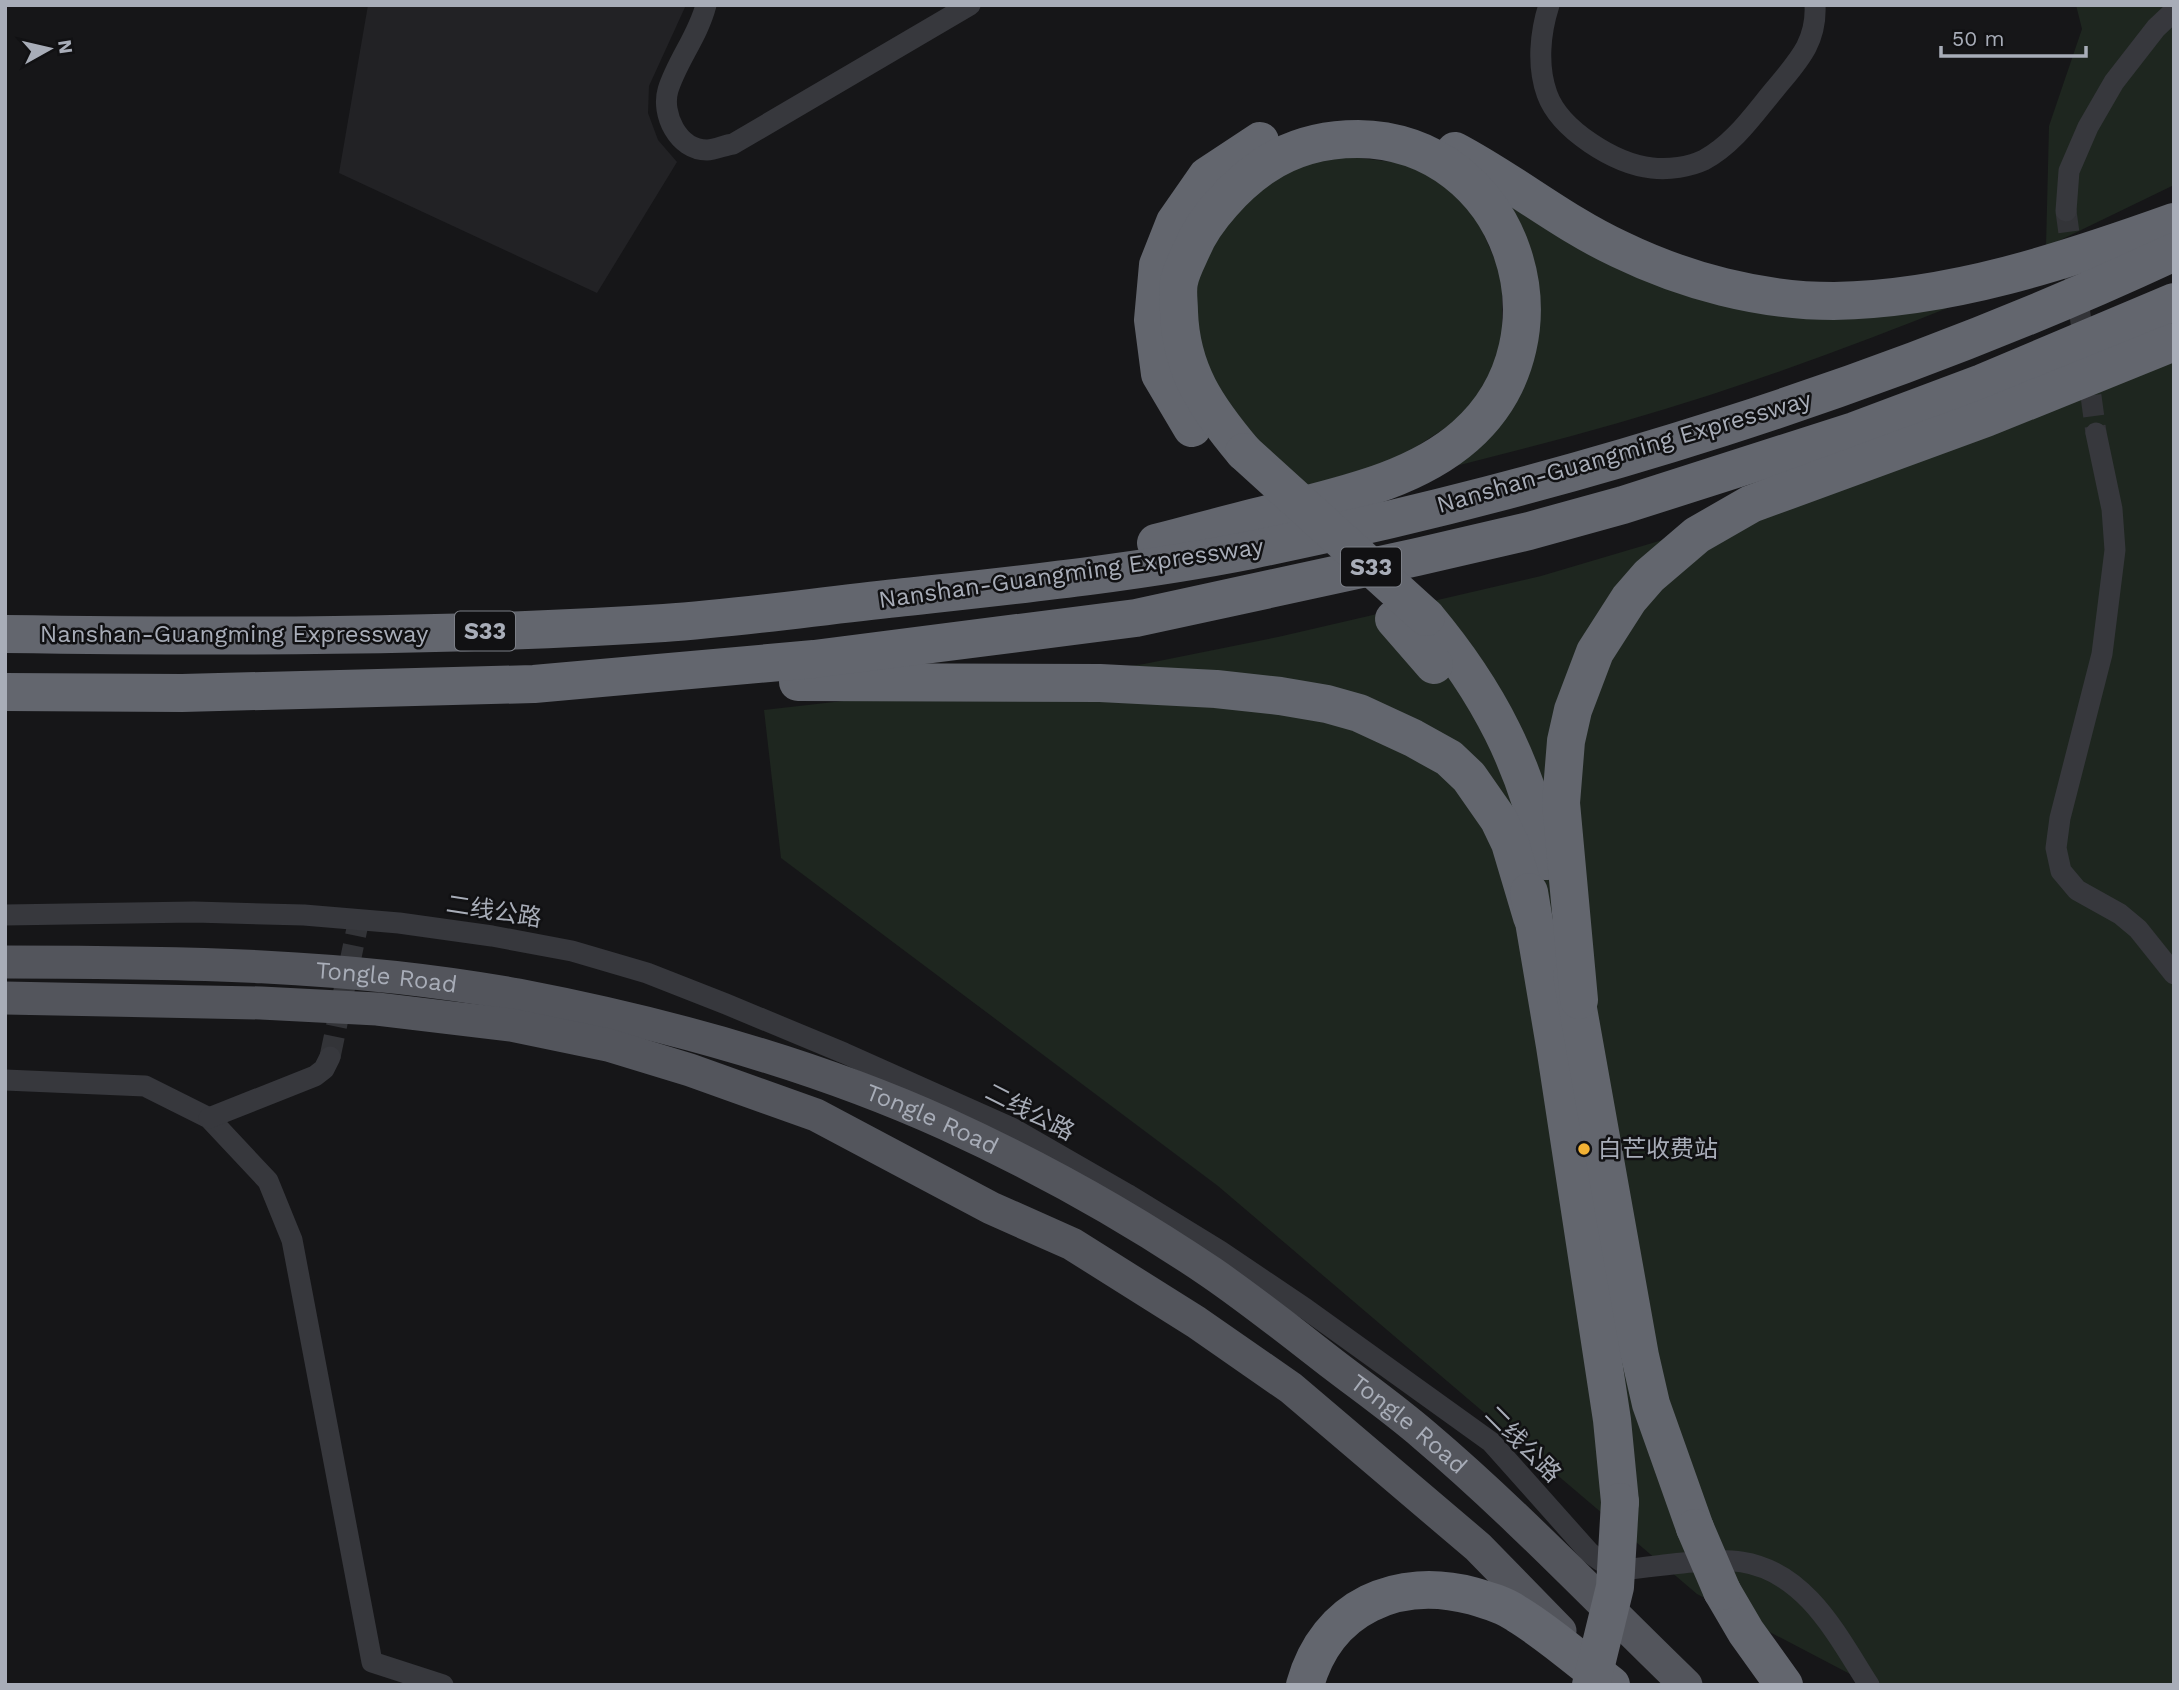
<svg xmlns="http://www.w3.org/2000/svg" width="2179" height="1690" viewBox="0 0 2179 1690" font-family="'Work Sans','Noto Sans SC',sans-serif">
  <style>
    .built { fill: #222225 }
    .green { fill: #1e261f }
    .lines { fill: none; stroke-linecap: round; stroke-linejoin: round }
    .street-tunnel { stroke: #333438; stroke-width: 21; stroke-dasharray: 21 10; stroke-linecap: butt }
    .street { stroke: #37383d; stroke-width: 21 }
    .primary { stroke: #53555c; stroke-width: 33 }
    .highway { stroke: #63666e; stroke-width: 38 }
    .highway-bridge { stroke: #63666e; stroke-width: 38 }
    .poi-dot { fill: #f2b134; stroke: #111113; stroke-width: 2.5 }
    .labels { text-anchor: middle; stroke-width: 5; stroke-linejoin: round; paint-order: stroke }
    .shield { fill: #111113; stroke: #7b7e86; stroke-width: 2 }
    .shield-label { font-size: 23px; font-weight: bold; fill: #a8adb8 }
    .street-label { font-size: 24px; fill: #a8adb8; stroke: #111113 }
    .poi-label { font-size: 24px; fill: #a8adb8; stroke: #111113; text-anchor: start }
  </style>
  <rect width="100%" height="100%" fill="#161618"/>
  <polygon class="built" points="368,5 686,5 649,86 648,113 658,140 677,162 597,293 339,173"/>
  <g class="green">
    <polygon points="2076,5 2174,5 2174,185 2046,247 2049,126 2082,29"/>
    <path d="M1342,156L1401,163L1431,177L1458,197L1478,221L1502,276V338L1493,367L1475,399L1453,423L1411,450L1378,465L1307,486C1270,452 1231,419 1209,373C1200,354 1191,304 1197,284C1210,239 1245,196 1285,173C1302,163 1322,160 1342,156Z"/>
    <path d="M1509,204L1649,282L1965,301C1881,335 1796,367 1710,395C1623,423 1536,446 1448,468C1465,453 1490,436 1505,418C1535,380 1546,321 1537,274C1532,249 1521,227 1509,204Z"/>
    <polygon points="2174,353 2174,1680 2171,1685 1871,1685 1697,1594 1218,1186 781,858 764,710 1035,679 1144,664 1278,637 1541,576 1747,515"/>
  </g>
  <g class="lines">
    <g class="street-tunnel">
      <polyline points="2066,211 2096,433"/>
      <polyline points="330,1057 359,919"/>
    </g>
    <g class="street">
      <path d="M706,5C698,36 677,61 668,90C661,114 678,150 707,150C715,150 725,145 733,144L970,5"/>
      <path d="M1549,5C1540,33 1537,66 1547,94C1560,130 1615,164 1652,168C1669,170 1689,167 1704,160C1734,144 1754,114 1775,89C1797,62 1817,43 1815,5"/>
      <polyline points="2066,211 2069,171 2088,127 2114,82 2156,28 2174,11"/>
      <polyline points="2096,433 2112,509 2115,550 2102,654 2060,818 2056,848 2061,871 2077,890 2120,914 2138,929 2174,974"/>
      <path d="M5,915L194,912L304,915L399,923L492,936L572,951L647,973L726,1004L844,1053L1014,1129L1127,1194L1220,1251L1306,1309L1491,1442L1589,1552C1602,1563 1612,1569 1629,1569C1662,1566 1710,1557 1742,1562C1806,1572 1837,1635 1869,1685"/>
      <polyline points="5,1080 145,1086 209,1118 268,1181 292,1240 372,1662 443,1685"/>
      <polyline points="209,1118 315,1076 324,1069 330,1057"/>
    </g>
    <g class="primary">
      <path id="s1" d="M5,962C176,962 349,964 518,995C664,1023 811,1063 946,1124C1038,1166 1128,1216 1212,1273C1254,1302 1294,1334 1334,1365C1364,1388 1395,1410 1424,1435C1516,1513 1599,1601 1686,1685"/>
      <polyline points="5,998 261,1003 377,1009 511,1025 608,1045 690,1070 816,1115 991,1208 1072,1244 1196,1322 1291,1388 1478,1547 1560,1631"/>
    </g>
    <g class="highway">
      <path d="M1455,151C1512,181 1561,222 1619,249C1685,281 1760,301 1834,301C1951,299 2065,261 2174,222"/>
      <polyline points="1192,428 1160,374 1153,320 1158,265 1175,222 1207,176 1260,141"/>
      <path d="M1156,543C1198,532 1239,521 1281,511C1343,495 1415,480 1465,436C1578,336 1512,141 1358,139C1324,139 1292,147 1264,166C1237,184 1204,219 1192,249C1187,260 1181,271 1179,282C1177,291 1179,303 1179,312C1181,371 1207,408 1244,452"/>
      <path d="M1426,617C1488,691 1527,766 1546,861"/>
      <polyline points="1394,619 1434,665"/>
      <path d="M5,634C225,637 445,637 664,623C742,618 819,606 897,598C1015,585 1135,573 1251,550C1565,486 1884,387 2174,252"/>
      <polyline points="798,682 1100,683 1216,689 1280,696 1327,704 1359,713 1413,738 1449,758 1469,777 1499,820 1510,843 1532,917"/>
      <polyline points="5,692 182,693 534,684 814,659 1136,618 1417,557 1529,531 1623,505 1854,431 1982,383 2174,302"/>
      <polyline points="1529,892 1555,1046 1612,1420 1620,1502"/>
      <polyline points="1572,975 1640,1356 1651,1404 1695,1528"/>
      <polyline points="1579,1000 1561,803 1566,741 1573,710 1595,652 1629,599 1649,576 1697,535 1751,504 1986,418 2174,342"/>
      <polyline points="1722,1591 1746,1632 1784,1685"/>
      <path d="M1305,1685C1327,1606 1398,1576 1473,1596C1487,1600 1504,1605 1517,1614C1550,1634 1580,1661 1611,1685"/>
    </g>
    <g class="highway-bridge">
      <polyline points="1244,452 1426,617"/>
      <polyline points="1695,1528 1722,1591"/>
      <polyline points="1591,1685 1615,1587 1620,1502"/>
    </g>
  </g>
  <circle class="poi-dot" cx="1584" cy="1149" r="7"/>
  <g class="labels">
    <g class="shield">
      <rect x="1341" y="547.5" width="60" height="39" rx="5"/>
      <rect x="455" y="611.5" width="60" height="39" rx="5"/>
    </g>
    <g class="shield-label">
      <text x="1371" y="575">S33</text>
      <text x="485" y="639">S33</text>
    </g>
    <g class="street-label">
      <text transform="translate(1624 452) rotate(-16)" y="8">Nanshan-Guangming Expressway</text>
      <text transform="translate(1071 573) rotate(-8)" y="8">Nanshan-Guangming Expressway</text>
      <text x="234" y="642">Nanshan-Guangming Expressway</text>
      <text transform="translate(494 911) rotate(9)" y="8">二线公路</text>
      <text dy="8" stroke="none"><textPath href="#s1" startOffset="382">Tongle Road</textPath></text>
      <text transform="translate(1030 1112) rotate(27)" y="8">二线公路</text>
      <text dy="8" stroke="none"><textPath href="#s1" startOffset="948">Tongle Road</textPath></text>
      <text dy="8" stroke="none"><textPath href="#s1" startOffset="1516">Tongle Road</textPath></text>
      <text transform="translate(1523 1444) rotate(45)" y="8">二线公路</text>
    </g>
    <g class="poi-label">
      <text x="1598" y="1157">白芒收费站</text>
    </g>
  </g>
  <rect width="2179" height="1690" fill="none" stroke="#a8adb8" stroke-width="14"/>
  <g transform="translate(49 49) rotate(82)" stroke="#111113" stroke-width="5" paint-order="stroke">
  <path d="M0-5L12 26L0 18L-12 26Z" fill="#a8adb8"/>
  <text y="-10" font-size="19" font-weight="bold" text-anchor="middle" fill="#a8adb8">N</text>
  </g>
  <path d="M1941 46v10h145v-10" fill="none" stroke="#a8adb8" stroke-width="3.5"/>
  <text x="1952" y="46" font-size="21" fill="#a8adb8" stroke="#111113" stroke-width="5" paint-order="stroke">50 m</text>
</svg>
